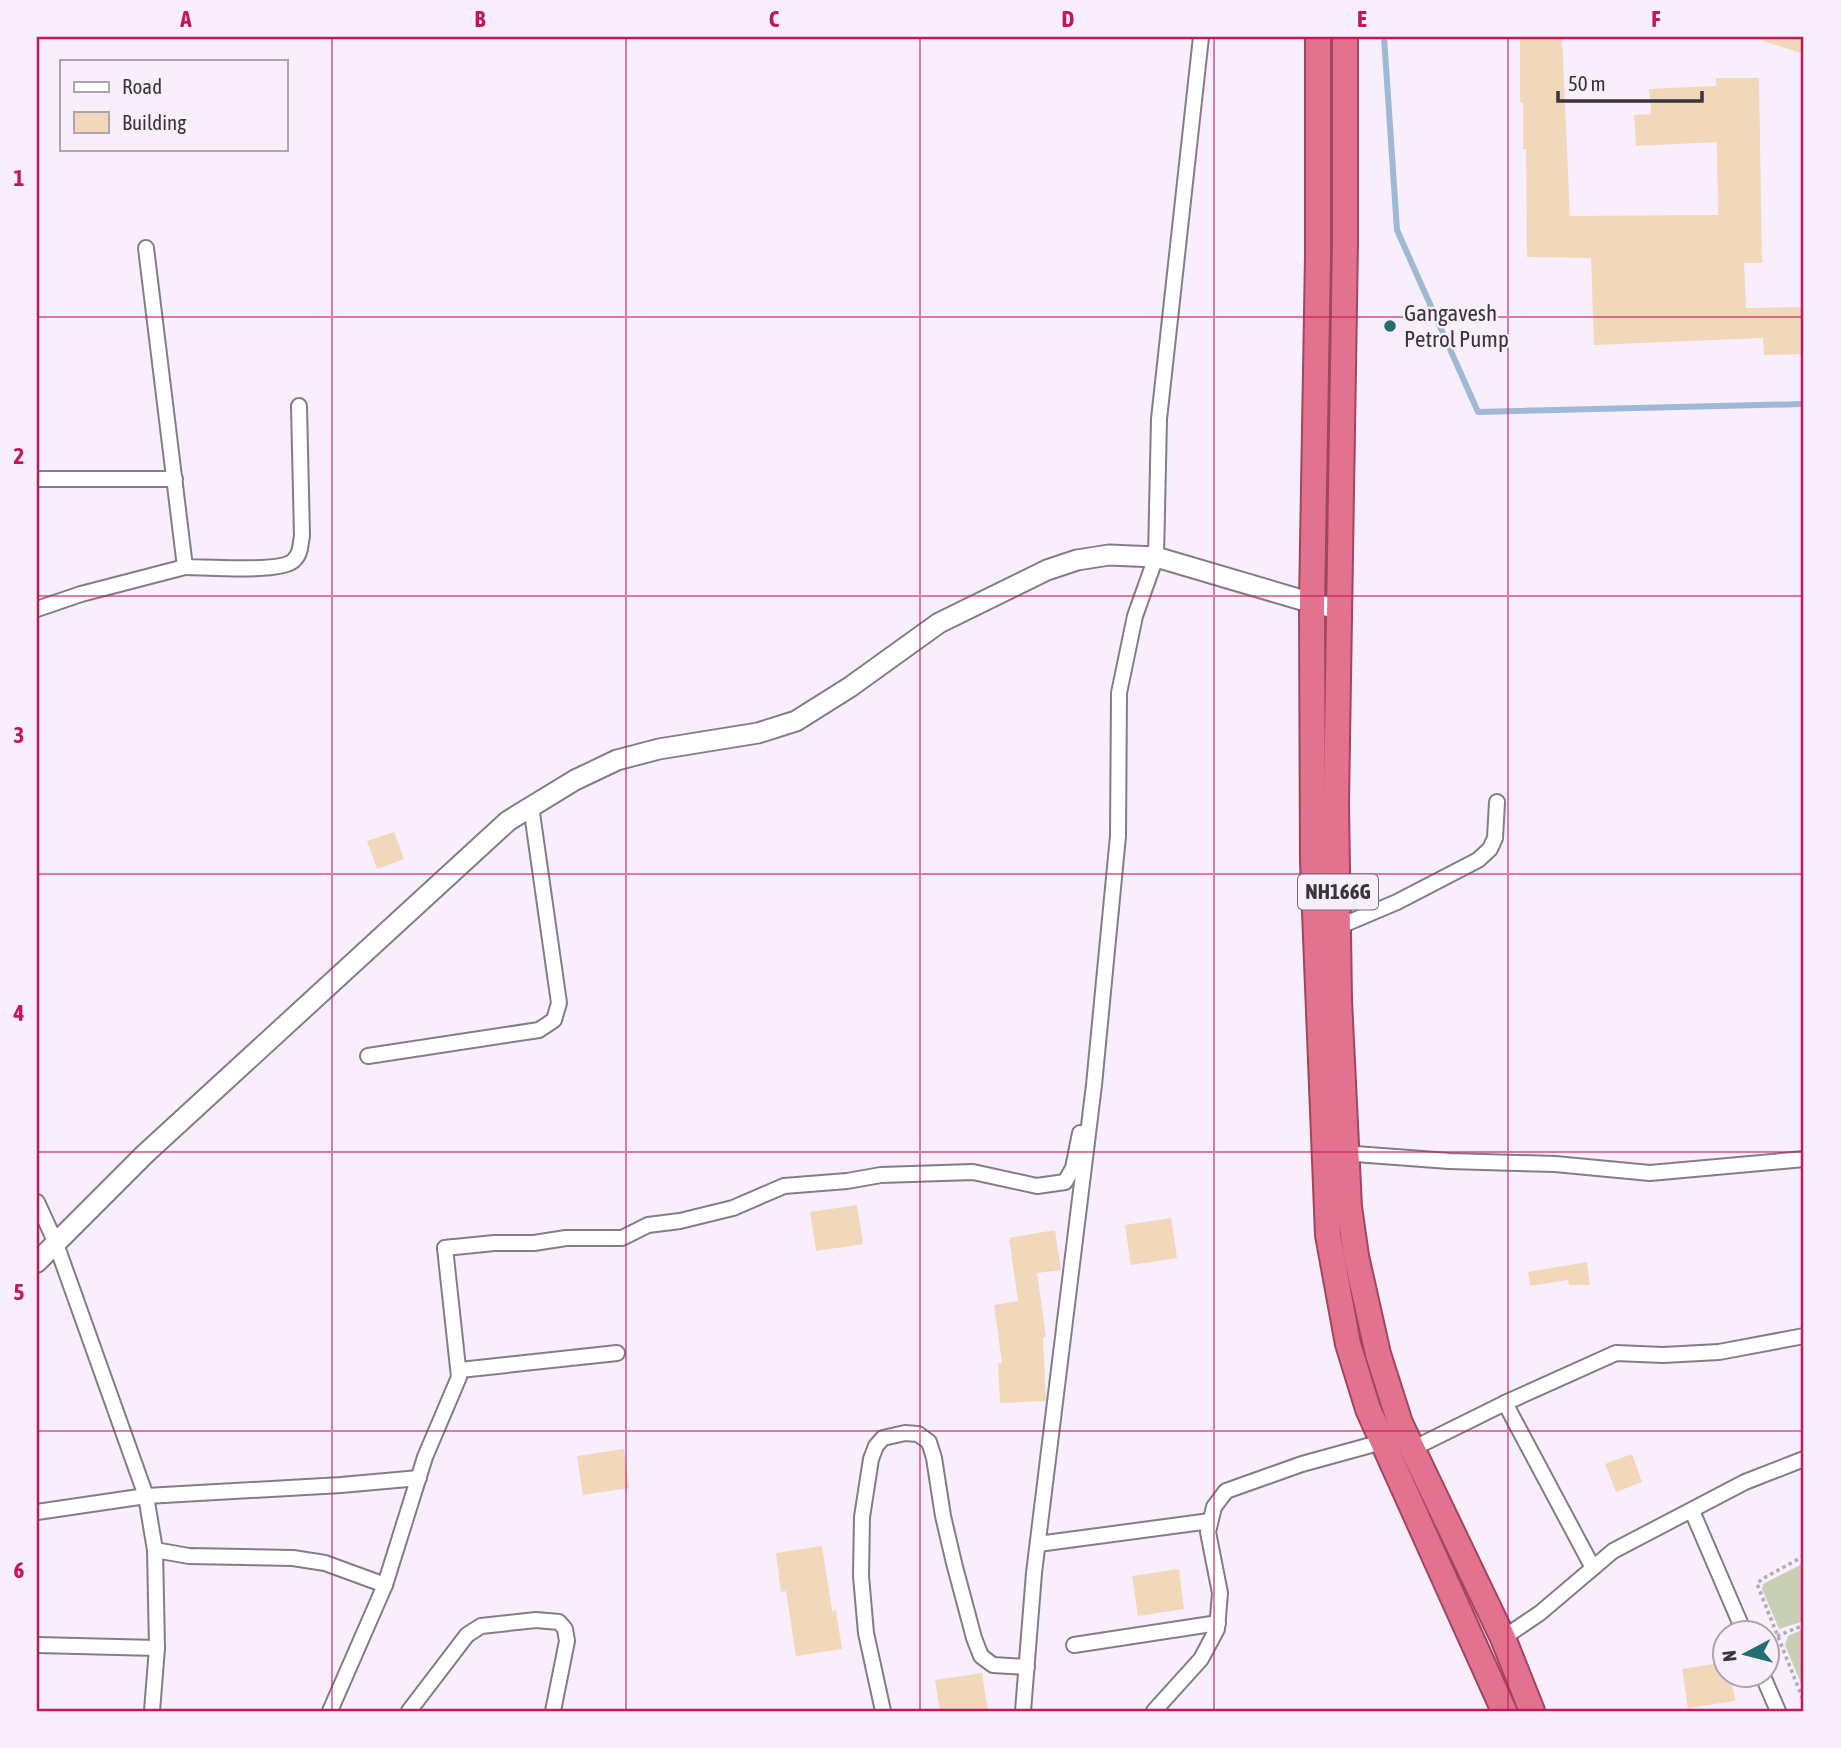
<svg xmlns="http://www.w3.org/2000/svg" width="1841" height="1748" viewBox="0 0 1841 1748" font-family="'Asap Condensed',sans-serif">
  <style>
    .green { fill: #c8cfb4 }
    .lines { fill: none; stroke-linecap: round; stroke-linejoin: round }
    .stream { stroke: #9fb8d4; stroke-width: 6 }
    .building { fill: #f2d8ba }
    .minor-casing { stroke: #857c89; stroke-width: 18 }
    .tertiary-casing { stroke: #857c89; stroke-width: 23 }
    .trunk-casing { stroke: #a3455f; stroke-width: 28 }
    .path { stroke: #b2aab5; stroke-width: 3.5; stroke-dasharray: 3.5 3.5; stroke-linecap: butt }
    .minor { stroke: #fff; stroke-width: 14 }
    .tertiary { stroke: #fff; stroke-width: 19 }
    .trunk { stroke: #e3728f; stroke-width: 24 }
    .grid { fill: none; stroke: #c2185b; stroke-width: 2; stroke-opacity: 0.55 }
    .poi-dot { fill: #226e71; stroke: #f8eefc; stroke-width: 2.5 }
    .labels { text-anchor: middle; stroke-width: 5; stroke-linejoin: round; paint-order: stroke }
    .shield { fill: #f8eefc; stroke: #726c75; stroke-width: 2 }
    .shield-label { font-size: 21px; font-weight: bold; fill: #39353b }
    .poi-label { font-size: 23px; fill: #39353b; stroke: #f8eefc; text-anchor: start }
    .neatline { fill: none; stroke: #c2185b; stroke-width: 2.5 }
    .grid-label { font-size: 23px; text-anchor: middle; font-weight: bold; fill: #c2185b }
  </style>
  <rect width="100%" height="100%" fill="#f8eefc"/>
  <g class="green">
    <polygon points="1804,1563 1804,1621 1779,1629 1762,1589 1763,1584"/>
    <polygon points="1804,1629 1804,1691 1785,1645 1788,1636"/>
  </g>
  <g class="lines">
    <polyline class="stream" points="1384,37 1397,230 1478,412 1804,404"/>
  </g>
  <g class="building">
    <polygon points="1520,37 1562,37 1570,216 1718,215 1717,142 1636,146 1634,115 1651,114 1649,89 1716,86 1716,78 1759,78 1762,263 1744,263 1746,308 1804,307 1804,354 1764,355 1763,338 1594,345 1591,258 1527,257 1526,149 1523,149 1523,102 1520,102"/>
    <polygon points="1760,37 1804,37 1804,54 1760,40"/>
    <polygon points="394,832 404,859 377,869 367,841"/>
    <polygon points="857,1205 863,1244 816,1251 810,1212"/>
    <polygon points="1171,1218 1177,1258 1131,1265 1125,1225"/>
    <polygon points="1055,1230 1061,1270 1037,1273 1046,1337 1043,1338 1046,1401 1000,1403 998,1363 1002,1363 994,1305 1018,1301 1009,1238"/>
    <polygon points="1587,1262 1590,1285 1569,1285 1568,1280 1530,1286 1528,1272"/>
    <polygon points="624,1449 629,1488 583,1495 577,1456"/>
    <polygon points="1632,1454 1642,1482 1616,1492 1605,1464"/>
    <polygon points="822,1546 832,1611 836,1610 842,1649 796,1656 786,1591 781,1592 776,1553"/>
    <polygon points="1179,1569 1184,1609 1138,1616 1132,1576"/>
    <polygon points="1726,1662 1726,1675 1731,1675 1735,1701 1688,1708 1682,1669"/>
    <polygon points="982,1673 988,1711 940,1711 935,1680"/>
  </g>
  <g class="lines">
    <defs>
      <g id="minor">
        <path d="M146,248L185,567C206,567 279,573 293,561C301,554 300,546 302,536L299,406"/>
        <polyline points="37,479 175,479"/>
        <polyline points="37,609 81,594 185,567"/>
        <polyline points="1338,927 1397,902 1478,860 1490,849 1495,838 1497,802"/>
        <polyline points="368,1056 539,1030 554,1020 559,1003 531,806"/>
        <polyline points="1342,1153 1449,1161 1555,1164 1650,1173 1804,1159"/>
        <polyline points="37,1202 55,1241 146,1496 155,1550 157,1648 152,1711"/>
        <polyline points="453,1247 445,1248 494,1243 534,1243 566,1238 622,1238 648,1225 680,1221 733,1208 784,1186 847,1181 881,1175 973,1172 1037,1186 1065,1182 1073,1168 1080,1133"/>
        <polyline points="460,1370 617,1353"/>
        <polyline points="1505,1403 1593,1568"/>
        <polyline points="1412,1449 1505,1403 1616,1353 1663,1355 1719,1352 1804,1336"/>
        <polyline points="1692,1511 1744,1632"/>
        <polyline points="37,1512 146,1496 341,1485 419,1478"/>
        <polyline points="1038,1544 1210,1521"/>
        <polyline points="155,1550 189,1556 293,1558 325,1563 385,1585 330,1711"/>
        <polyline points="385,1585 425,1457 459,1377 445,1248"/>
        <polyline points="1503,1638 1540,1613 1613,1551 1745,1482 1804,1459"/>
        <polyline points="37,1645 157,1648"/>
        <polyline points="1074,1645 1218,1623"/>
        <polyline points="1762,1674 1778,1711"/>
        <polyline points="409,1711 467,1635 481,1626 536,1620 559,1622 565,1629 567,1641 553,1711"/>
        <polyline points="883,1711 866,1633 861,1576 862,1517 871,1459 876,1446 883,1438 905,1433 918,1434 929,1442 934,1458 943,1516 954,1563 974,1638 981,1656 993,1665 1027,1667"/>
        <polyline points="1023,1711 1034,1573 1094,1085 1118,836 1119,693 1135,616 1156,557 1159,419 1201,37"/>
        <polyline points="1154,1711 1201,1659 1217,1629 1220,1593 1208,1532 1214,1507 1226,1491 1302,1464 1382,1442"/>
      </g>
      <polyline id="tertiary" points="37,1262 145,1154 508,821 575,780 617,760 659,749 758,733 796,721 850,687 939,623 1047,570 1077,560 1109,555 1156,557 1312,603 1340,609"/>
      <g id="trunk">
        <polyline points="1318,37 1318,256 1312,603 1313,862 1328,1235 1348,1344 1368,1409 1504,1711"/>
        <polyline points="1345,37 1345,242 1336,804 1339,1000 1349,1207 1356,1256 1378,1354 1400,1423 1503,1638 1532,1711"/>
      </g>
    </defs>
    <use href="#minor" class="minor-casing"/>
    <use href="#tertiary" class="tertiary-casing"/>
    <use href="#trunk" class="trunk-casing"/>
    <g class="path">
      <polyline points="1804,1556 1762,1579 1757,1584 1804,1702"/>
      <polyline points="1777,1636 1804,1625"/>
    </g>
    <use href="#minor" class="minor"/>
    <use href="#tertiary" class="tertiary"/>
    <use href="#trunk" class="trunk"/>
  </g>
  <path class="grid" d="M332,37V1711M626,37V1711M920,37V1711M1214,37V1711M1508,37V1711M37,317H1804M37,596H1804M37,874H1804M37,1152H1804M37,1431H1804"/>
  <circle class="poi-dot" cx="1390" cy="326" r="7"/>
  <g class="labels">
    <rect class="shield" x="1298" y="874.5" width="80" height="35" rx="5"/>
    <g class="shield-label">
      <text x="1338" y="899">NH166G</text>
    </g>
    <g class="poi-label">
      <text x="1404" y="321">Gangavesh<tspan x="1404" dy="26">Petrol Pump</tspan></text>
    </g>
  </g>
  <rect width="1841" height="1748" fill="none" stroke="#f8eefc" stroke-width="77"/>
  <rect x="60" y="60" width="228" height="91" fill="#f8eefc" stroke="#aca4af" stroke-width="2"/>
  <rect x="74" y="82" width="35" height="10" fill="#ffffff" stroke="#aca4af" stroke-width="2"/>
  <text x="122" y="94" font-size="21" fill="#39353b">Road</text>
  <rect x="74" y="112" width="35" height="21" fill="#f2d8ba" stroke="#aca4af" stroke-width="2"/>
  <text x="122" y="130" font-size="21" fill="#39353b">Building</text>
  <g transform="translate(1746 1654) rotate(263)"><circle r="33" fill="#f8eefc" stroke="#aca4af" stroke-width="2"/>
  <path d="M0-5L12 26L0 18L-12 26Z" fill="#226e71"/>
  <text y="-10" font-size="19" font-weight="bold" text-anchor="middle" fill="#39353b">N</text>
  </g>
  <path d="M1558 91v10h144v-10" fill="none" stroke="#39353b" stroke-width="3.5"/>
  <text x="1568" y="91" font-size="21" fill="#39353b" stroke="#f8eefc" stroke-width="5" paint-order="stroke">50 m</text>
  <rect x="38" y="38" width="1764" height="1672" class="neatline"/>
  <g class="grid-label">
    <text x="186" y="27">A</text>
    <text x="480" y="27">B</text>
    <text x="774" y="27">C</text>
    <text x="1068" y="27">D</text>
    <text x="1362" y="27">E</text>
    <text x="1656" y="27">F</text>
    <text x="19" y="186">1</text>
    <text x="19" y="464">2</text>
    <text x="19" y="743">3</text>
    <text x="19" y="1021">4</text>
    <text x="19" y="1300">5</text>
    <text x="19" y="1578">6</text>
  </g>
</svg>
